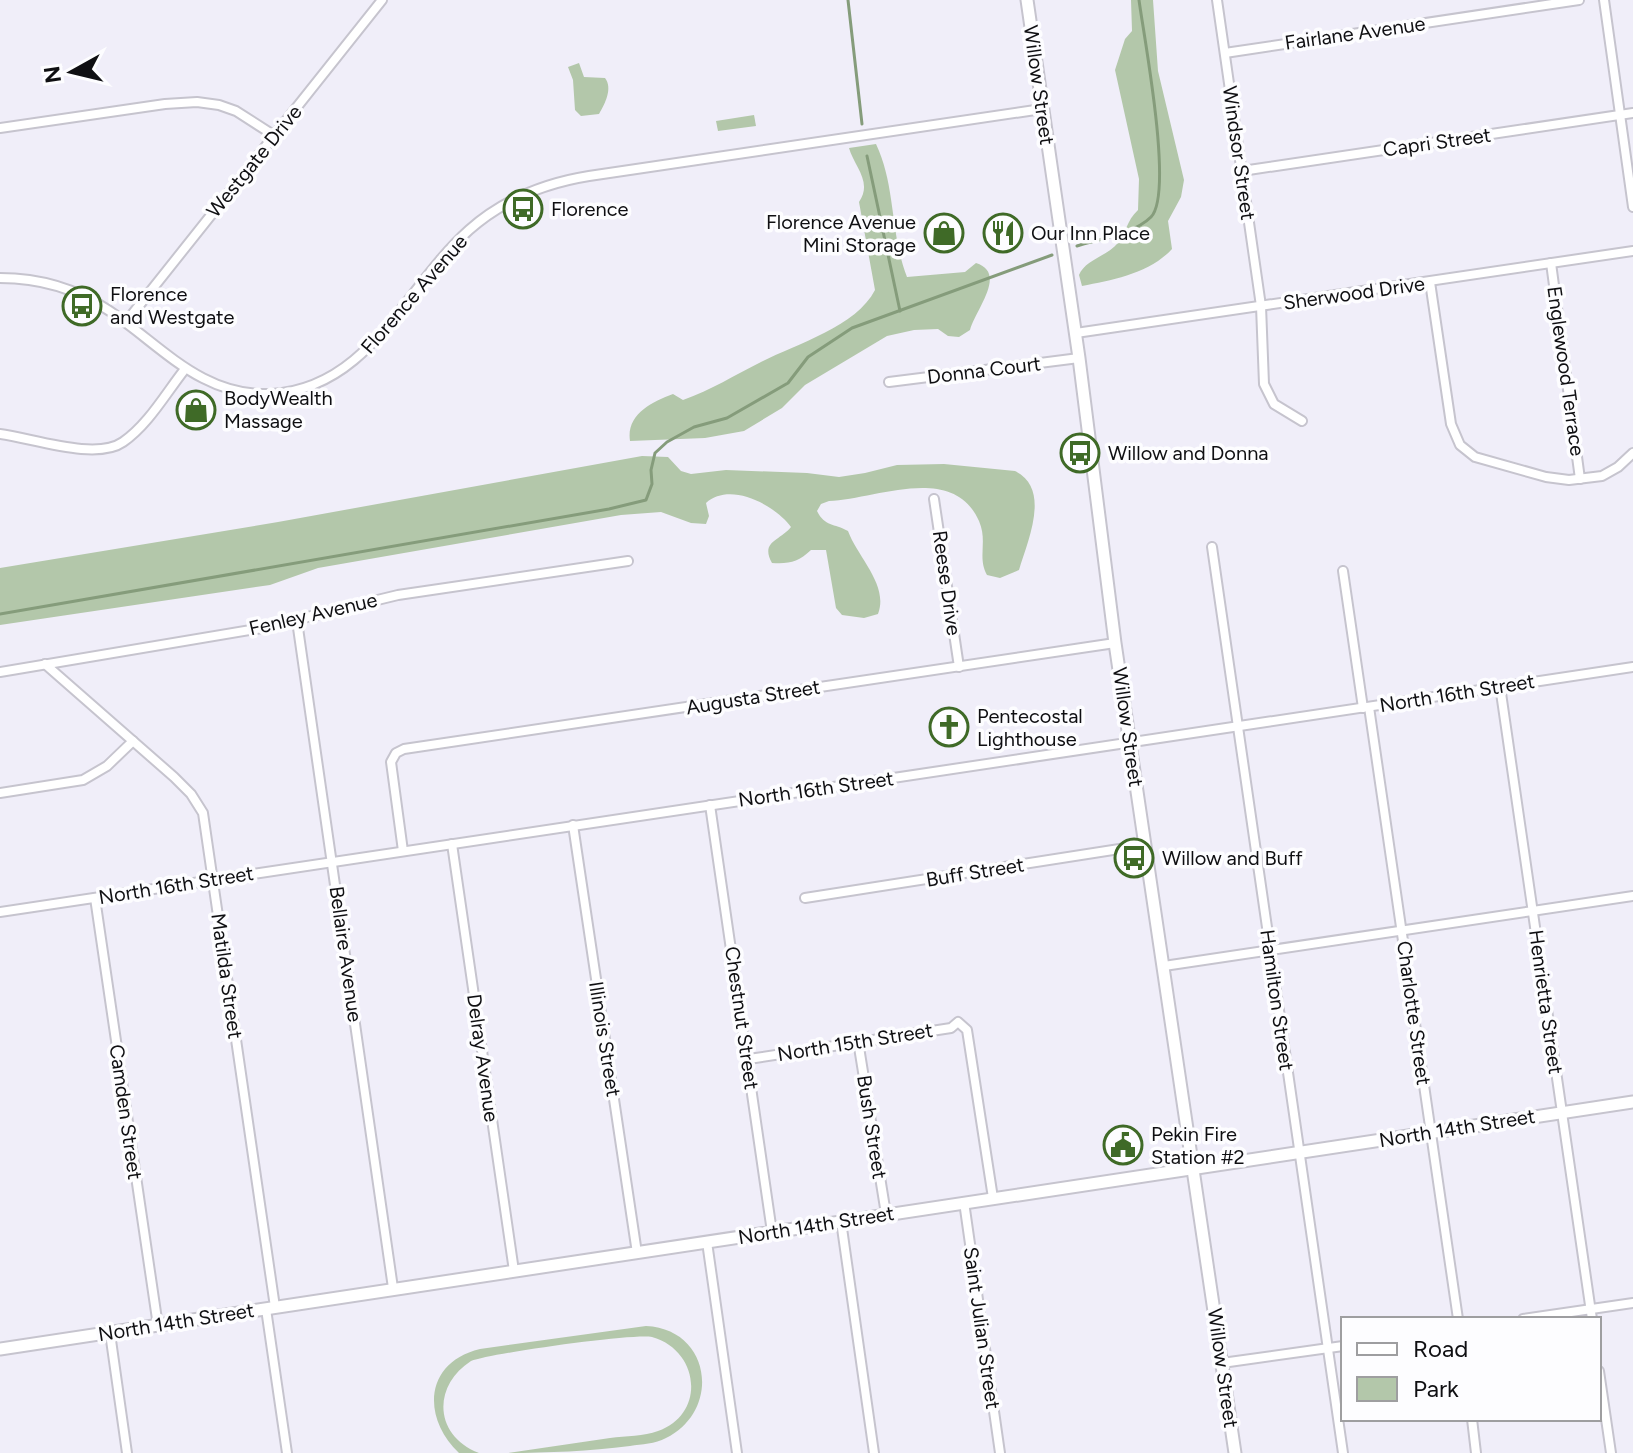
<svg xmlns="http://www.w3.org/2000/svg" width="1633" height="1453" viewBox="0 0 1633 1453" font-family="Figtree,sans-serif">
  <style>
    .green { fill: #b3c7aa }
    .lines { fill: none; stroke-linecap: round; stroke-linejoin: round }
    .stream { stroke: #859c7b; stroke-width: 3 }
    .street-casing { stroke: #c6c4ce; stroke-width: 12 }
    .secondary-casing { stroke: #c6c4ce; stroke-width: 15 }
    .street { stroke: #fff; stroke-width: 8 }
    .secondary { stroke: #fff; stroke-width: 11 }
    .labels { text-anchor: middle; stroke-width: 7; stroke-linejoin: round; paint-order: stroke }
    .street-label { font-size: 20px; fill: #0f0f12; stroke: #fdfdff }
    .poi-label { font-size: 20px; fill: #0f0f12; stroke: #fdfdff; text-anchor: start }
  </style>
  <rect width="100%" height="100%" fill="#f0eef9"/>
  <g class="green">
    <path d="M1131,0H1153L1158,71L1184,180L1181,197L1168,221L1172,249C1150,273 1113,280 1082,286L1079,275C1085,260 1107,256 1118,243C1127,232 1126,221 1138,210L1139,179L1115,70L1125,39L1132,31Z"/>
    <path d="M579,63L584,77L605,78C613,88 605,104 599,114L581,116L575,110L573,80L568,67Z"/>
    <polygon points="754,115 756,126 718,131 716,121"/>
    <path d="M876,144C896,186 890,234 907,277L965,272L976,263C1008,273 975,310 970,330L959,337L948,336L938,329L914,330L887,336L805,385L782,408L744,431L705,438L630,441C626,415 651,402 673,394L683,400C711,390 735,375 761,362C796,344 856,327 875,290L859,202C873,182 854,166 849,148Z"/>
    <path d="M642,456L668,457L681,471L691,474L726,470L807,473L839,477L865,473L897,465L944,464L1015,471C1052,489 1027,542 1019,570L1000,578L987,575C977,557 988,542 979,521C953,462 874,500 829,501L821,504L817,511C825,527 834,523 848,531C858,558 889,585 878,614L864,618L842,615L836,608L826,550H811C798,562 790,564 772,563C760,541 780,541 791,527C775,505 730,481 706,503L709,516L706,524L691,523L661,512L621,515L318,568L270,585L0,625V568L278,522Z"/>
    <path d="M646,1326C711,1329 722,1410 666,1438C655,1444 642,1444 630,1446C589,1451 549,1453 508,1453C542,1448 576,1443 610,1438C626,1436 644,1436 658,1431C707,1413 699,1350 652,1337C635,1333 492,1353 471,1361C432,1386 434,1436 479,1453H459C421,1417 425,1362 480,1349Z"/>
  </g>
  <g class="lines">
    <g class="stream">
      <polyline points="848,0 862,124"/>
      <polyline points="867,156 900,311"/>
      <path d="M1077,246C1099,239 1134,234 1151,217C1174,193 1144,38 1139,0"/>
      <polyline points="0,614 609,509 646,500 652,484 651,470 655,453 667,442 694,427 727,418 788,383 808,357 852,328 1052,255"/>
    </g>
    <defs>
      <g id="street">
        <polyline points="1217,0 1261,306 1264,384 1274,404 1302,421"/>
        <polyline points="1604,0 1633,207"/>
        <polyline points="1225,53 1579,0"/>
        <polyline points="0,128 165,104 197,102 219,105 236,111 275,136"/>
        <polyline points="1242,171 1633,113"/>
        <polyline points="1551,263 1580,479"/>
        <path d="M0,278C39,278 75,288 108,310C161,345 201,397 271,394C370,388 404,288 469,230C503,200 545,183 589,176L1042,109"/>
        <polyline points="1430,282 1451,424 1460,445 1475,457 1546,477 1569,480 1602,476 1618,467 1633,453"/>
        <polyline points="126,322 382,0"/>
        <polyline points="1076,333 1633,251"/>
        <polyline points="889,382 1079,358"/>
        <path d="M0,434C32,438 96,461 123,442C148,425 166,393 185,369"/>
        <polyline points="934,499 959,667"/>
        <polyline points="1212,547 1343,1453"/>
        <polyline points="1343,571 1363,708"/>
        <polyline points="297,621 393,1288"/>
        <polyline points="45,664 174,777 191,794 203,813 275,1307"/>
        <polyline points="0,672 262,628 398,595 628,561"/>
        <polyline points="1500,686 1592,1319"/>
        <polyline points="1369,707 1458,1319"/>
        <polyline points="0,793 83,780 107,766 133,741"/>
        <polyline points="710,805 772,1232"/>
        <polyline points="573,825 637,1253"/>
        <polyline points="452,844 514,1271"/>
        <polyline points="403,851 391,762 396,753 404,749 1115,643"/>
        <polyline points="95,898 158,1326"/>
        <polyline points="805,898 1145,845"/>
        <polyline points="0,912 1633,667"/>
        <polyline points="1164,966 1633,896"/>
        <polyline points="858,1041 886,1214"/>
        <polyline points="749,1059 951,1028 958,1022 967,1030 993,1198"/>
        <polyline points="964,1202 1000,1453"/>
        <polyline points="841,1221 874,1453"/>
        <polyline points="707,1242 737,1453"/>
        <polyline points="266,1309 287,1453"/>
        <polyline points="1523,1319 1633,1303"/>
        <polyline points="110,1333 127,1453"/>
        <polyline points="1222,1363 1343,1346"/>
        <polyline points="1599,1371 1611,1453"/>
        <polyline points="1472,1419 1476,1453"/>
      </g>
      <g id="secondary">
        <polyline points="1027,0 1079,358 1115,643 1235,1453"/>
        <polyline points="0,1349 1633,1102"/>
      </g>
    </defs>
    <use href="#street" class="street-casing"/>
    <use href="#secondary" class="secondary-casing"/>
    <use href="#street" class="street"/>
    <use href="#secondary" class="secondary"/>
  </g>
  <defs>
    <symbol id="bus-ring" viewBox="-11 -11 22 22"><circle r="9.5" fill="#fdfdff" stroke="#3f6a27" stroke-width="1.5"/><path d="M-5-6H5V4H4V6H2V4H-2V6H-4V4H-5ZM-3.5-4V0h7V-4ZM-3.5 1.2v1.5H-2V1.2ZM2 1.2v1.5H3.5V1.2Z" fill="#3f6a27"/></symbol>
    <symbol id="shop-ring" viewBox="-11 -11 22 22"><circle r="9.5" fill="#fdfdff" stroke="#3f6a27" stroke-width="1.5"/><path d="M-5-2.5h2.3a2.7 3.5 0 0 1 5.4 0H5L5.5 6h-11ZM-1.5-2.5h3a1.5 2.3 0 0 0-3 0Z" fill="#3f6a27"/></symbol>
    <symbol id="restaurant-ring" viewBox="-11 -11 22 22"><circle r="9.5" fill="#fdfdff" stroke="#3f6a27" stroke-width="1.5"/><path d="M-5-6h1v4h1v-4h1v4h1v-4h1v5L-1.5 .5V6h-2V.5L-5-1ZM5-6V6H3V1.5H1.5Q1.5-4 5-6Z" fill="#3f6a27"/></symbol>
    <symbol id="church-ring" viewBox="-11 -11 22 22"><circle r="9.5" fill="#fdfdff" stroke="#3f6a27" stroke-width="1.5"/><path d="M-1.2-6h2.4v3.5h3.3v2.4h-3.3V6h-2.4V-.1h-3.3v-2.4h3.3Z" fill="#3f6a27"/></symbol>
    <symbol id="civic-ring" viewBox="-11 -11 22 22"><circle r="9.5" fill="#fdfdff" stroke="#3f6a27" stroke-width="1.5"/><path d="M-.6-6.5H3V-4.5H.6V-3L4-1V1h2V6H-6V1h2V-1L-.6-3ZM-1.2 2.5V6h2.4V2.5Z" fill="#3f6a27"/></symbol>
  </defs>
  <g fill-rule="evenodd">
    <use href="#bus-ring" x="501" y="187" width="44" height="44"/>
    <use href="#shop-ring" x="922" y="211" width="44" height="44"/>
    <use href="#restaurant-ring" x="981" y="211" width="44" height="44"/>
    <use href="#bus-ring" x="60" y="284" width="44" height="44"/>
    <use href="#shop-ring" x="174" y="388" width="44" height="44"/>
    <use href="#bus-ring" x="1058" y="431" width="44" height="44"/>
    <use href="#church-ring" x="927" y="705" width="44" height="44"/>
    <use href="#bus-ring" x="1112" y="836" width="44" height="44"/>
    <use href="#civic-ring" x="1101" y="1123" width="44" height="44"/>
  </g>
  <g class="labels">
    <g class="street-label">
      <text transform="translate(1355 33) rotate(-8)" y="7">Fairlane Avenue</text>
      <text transform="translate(1039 85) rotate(82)" y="7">Willow Street</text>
      <text transform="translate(1437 142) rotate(-8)" y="7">Capri Street</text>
      <text transform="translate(1239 153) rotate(82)" y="7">Windsor Street</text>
      <text transform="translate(254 161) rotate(-51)" y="7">Westgate Drive</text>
      <text transform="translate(1354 293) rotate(-8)" y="7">Sherwood Drive</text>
      <text transform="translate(414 294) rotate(-49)" y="7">Florence Avenue</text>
      <text transform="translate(984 370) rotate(-7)" y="7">Donna Court</text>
      <text transform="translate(1566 371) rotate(82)" y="7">Englewood Terrace</text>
      <text transform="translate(947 583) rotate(82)" y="7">Reese Drive</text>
      <text transform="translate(313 614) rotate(-13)" y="7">Fenley Avenue</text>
      <text transform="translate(1457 693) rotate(-9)" y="7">North 16th Street</text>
      <text transform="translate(753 697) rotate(-9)" y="7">Augusta Street</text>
      <text transform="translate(1128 727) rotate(82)" y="7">Willow Street</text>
      <text transform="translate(816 789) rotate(-8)" y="7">North 16th Street</text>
      <text transform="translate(975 872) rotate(-9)" y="7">Buff Street</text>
      <text transform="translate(176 885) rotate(-9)" y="7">North 16th Street</text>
      <text transform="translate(346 954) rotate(82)" y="7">Bellaire Avenue</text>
      <text transform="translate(227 976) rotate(82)" y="7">Matilda Street</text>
      <text transform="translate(1277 1000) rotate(82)" y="7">Hamilton Street</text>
      <text transform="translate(1546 1002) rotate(82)" y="7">Henrietta Street</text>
      <text transform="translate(1414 1013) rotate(82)" y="7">Charlotte Street</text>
      <text transform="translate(742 1018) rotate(82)" y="7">Chestnut Street</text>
      <text transform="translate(605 1039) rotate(81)" y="7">Illinois Street</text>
      <text transform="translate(855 1042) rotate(-9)" y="7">North 15th Street</text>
      <text transform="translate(483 1058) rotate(82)" y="7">Delray Avenue</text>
      <text transform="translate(126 1112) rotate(82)" y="7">Camden Street</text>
      <text transform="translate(872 1127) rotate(81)" y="7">Bush Street</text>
      <text transform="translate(1457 1128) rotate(-9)" y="7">North 14th Street</text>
      <text transform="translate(816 1225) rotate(-9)" y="7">North 14th Street</text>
      <text transform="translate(176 1322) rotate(-9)" y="7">North 14th Street</text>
      <text transform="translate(982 1328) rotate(82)" y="7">Saint Julian Street</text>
      <text transform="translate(1223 1368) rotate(82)" y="7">Willow Street</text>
    </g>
    <g class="poi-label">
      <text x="551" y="216">Florence</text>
      <text x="916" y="229" text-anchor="end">Florence Avenue<tspan x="916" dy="23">Mini Storage</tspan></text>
      <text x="1031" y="240">Our Inn Place</text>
      <text x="110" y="301">Florence<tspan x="110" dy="23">and Westgate</tspan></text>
      <text x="224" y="405">BodyWealth<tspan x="224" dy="23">Massage</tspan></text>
      <text x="1108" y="460">Willow and Donna</text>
      <text x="977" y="723">Pentecostal<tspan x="977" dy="23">Lighthouse</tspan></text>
      <text x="1162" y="865">Willow and Buff</text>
      <text x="1151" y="1141">Pekin Fire<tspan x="1151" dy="23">Station #2</tspan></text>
    </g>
  </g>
  <rect x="1341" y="1317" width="260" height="104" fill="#fdfdff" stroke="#9e9ea0" stroke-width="2"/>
  <rect x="1357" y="1343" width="40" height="12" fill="#ffffff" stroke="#9e9ea0" stroke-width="2"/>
  <text x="1413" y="1357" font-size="24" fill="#0f0f12">Road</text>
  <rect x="1357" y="1377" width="40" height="24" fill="#b3c7aa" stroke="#9e9ea0" stroke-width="2"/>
  <text x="1413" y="1397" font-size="24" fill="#0f0f12">Park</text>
  <g transform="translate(72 72) rotate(262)" stroke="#fdfdff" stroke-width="6" paint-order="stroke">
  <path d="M0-6L14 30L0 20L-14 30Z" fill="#0f0f12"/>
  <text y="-12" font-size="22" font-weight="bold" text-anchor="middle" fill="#0f0f12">N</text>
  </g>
</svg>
